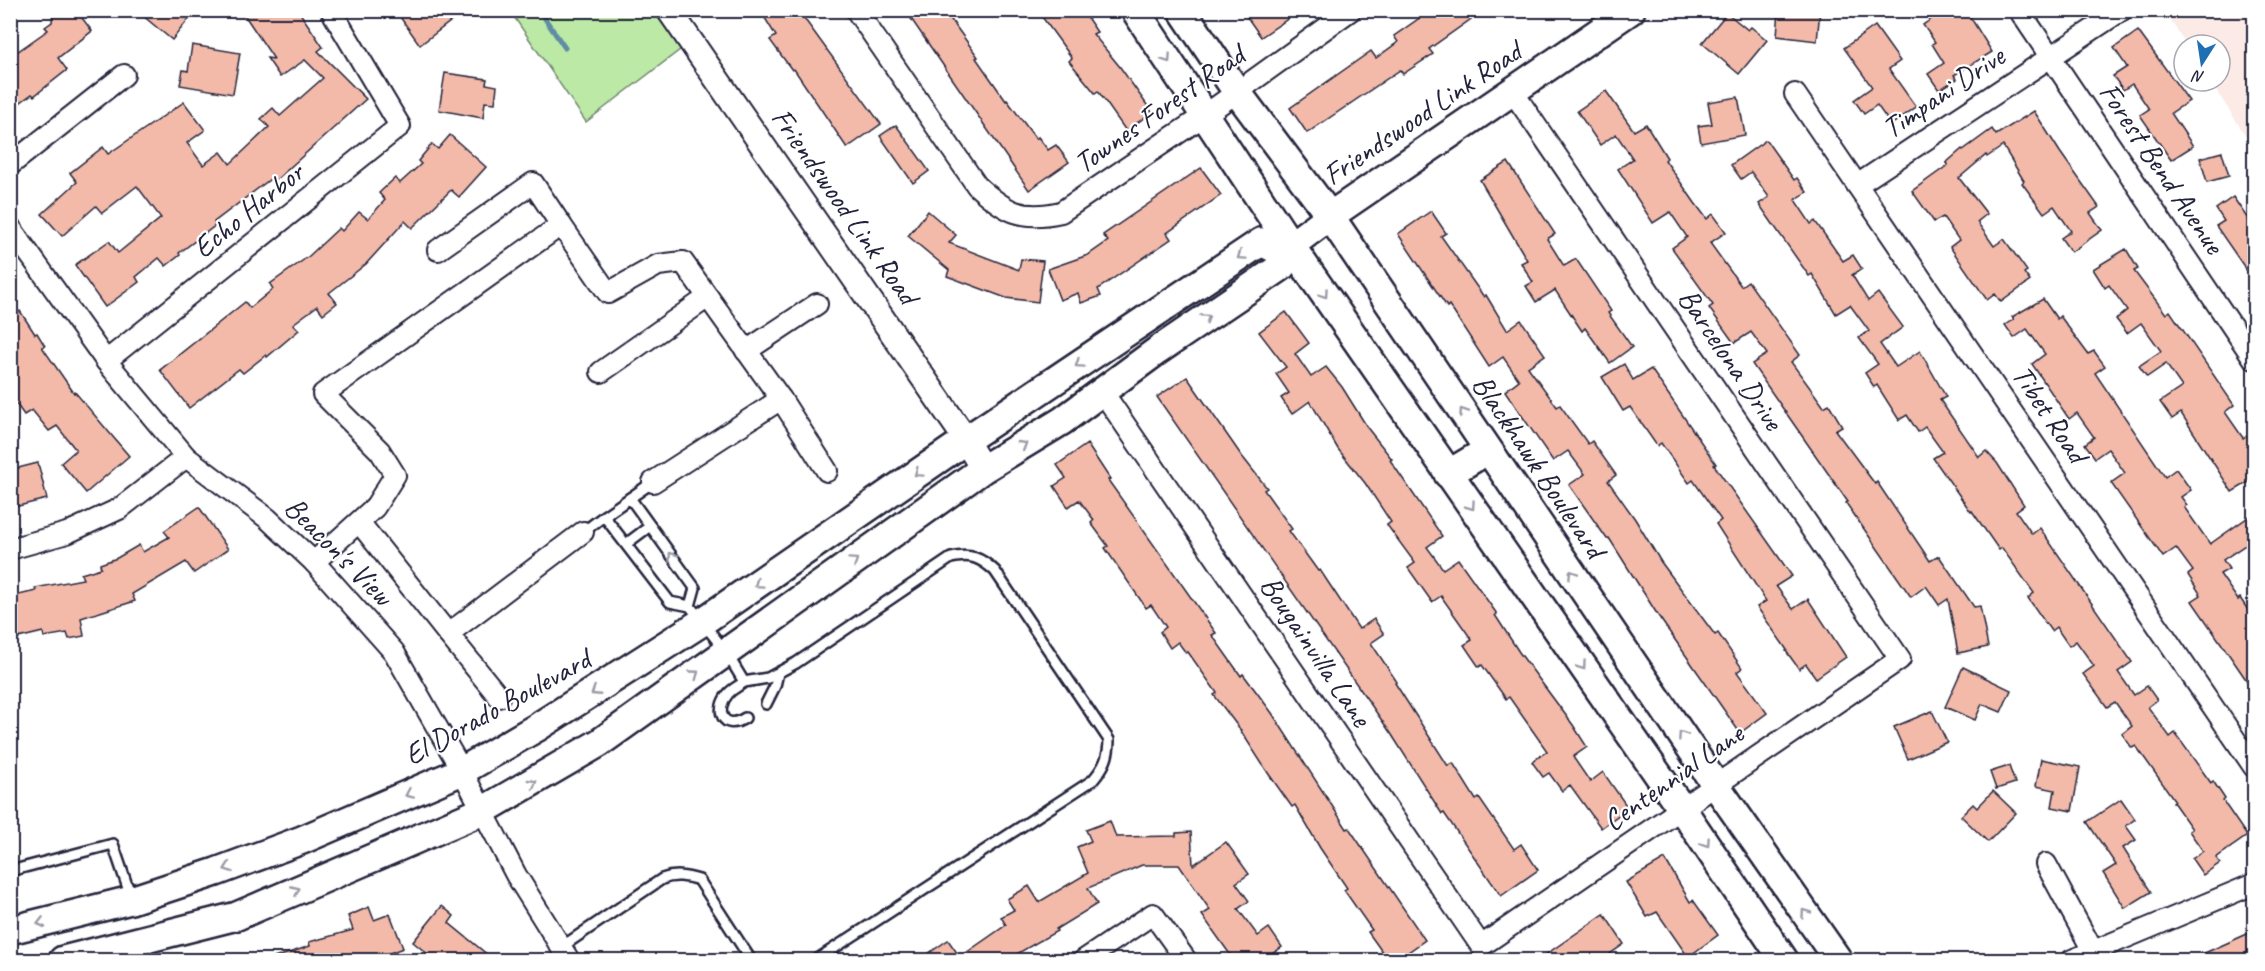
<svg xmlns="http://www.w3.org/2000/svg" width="2265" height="971" viewBox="0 0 2265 971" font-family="Caveat,sans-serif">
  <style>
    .built { fill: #fbeae5 }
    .green { fill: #bde9a6; stroke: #708670; stroke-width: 1.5 }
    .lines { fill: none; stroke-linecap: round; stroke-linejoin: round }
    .stream { stroke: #608da4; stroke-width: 5 }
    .building { fill: #f3baa9; stroke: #22223b; stroke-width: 1.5 }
    .service-casing { stroke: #22223b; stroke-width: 14 }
    .minor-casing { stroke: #22223b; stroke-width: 24 }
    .tertiary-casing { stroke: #22223b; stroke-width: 28 }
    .secondary-casing { stroke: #22223b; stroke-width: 32 }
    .service { stroke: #fff; stroke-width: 9 }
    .minor { stroke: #fff; stroke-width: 20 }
    .tertiary { stroke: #fff; stroke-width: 24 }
    .secondary { stroke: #fff; stroke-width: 27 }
    .oneway { stroke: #9c9ca7 }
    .labels { text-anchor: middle; stroke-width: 4.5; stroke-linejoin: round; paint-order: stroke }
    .street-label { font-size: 30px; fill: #22223b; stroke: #fff }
  </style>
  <rect width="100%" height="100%" fill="#fff"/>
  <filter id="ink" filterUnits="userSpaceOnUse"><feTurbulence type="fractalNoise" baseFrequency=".0167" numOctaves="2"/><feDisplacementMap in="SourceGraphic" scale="12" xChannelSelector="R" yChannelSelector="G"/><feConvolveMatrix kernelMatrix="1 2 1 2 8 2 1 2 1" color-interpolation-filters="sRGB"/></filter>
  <g filter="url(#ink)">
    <polygon class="built" points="2164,11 2254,11 2254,148 2210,81 2220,81 2220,45 2187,45"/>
    <polygon class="green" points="510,11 654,11 681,49 586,122"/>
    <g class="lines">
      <polyline class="stream" points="539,10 565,48"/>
    </g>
    <g class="building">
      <polygon points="53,10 76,10 92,31 58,58 67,70 34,96 32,94 10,110 10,57 48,30 45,27 52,22"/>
      <polygon points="136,10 196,10 172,40"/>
      <polygon points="241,10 298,10 323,47 318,51 366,99 276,180 273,177 214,222 216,225 179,253 180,255 166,266 159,258 136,277 139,282 105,307 75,265 109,241 118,253 161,218 137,186 102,213 96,206 62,236 42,214 77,182 70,173 103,147 108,154 184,102 205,130 187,143 203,165 221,152 230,164 269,127 261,119 273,108 280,116 323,78 305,60 280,77 267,58 274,59"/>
      <polygon points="395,10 450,10 455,18 420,45"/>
      <polygon points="760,10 798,10 881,124 847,148 794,69 792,70 770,40 776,36"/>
      <polygon points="905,10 944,10 978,57 976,58 1006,101 1007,100 1036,139 1038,137 1048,150 1056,145 1069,162 1029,190"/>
      <polygon points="1037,10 1082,10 1097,32 1093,34 1120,67 1152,112 1126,131 1098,91 1095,93 1069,61 1072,58"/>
      <polygon points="1242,10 1301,10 1261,37"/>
      <polygon points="1431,10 1484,10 1429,49 1433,54 1403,74 1400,70 1307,133 1290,108 1371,51 1376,58 1398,42 1394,36"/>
      <polygon points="1779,10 1820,10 1817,41 1777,36"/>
      <polygon points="1929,10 1966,10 1992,52 1954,75 1957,79 1939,90 1928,74 1944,63 1932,44 1935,42 1923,25 1934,17"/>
      <polygon points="1727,13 1748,30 1751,27 1767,40 1739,74 1702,43"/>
      <polygon points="1875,26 1900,61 1889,69 1916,107 1891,125 1877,105 1864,114 1854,100 1872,87 1844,48"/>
      <polygon points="2138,31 2189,101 2171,113 2193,146 2171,160 2140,115 2149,109 2132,84 2123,90 2113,76 2127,67 2114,48"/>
      <polygon points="192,45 240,53 233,94 180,85 183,70 188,71"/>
      <polygon points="445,73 487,79 486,84 497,86 495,103 485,102 483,118 439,110"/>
      <polygon points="1606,91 1634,131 1646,124 1667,158 1665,160 1695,203 1707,219 1713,214 1726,232 1710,243 1741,286 1748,281 1800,355 1791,362 1824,407 1829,404 1842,426 1835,430 1875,484 1877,482 1930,561 1939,556 1974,607 1980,606 1988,647 1958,653 1948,599 1939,605 1926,586 1911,597 1846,503 1848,502 1752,364 1767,354 1751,332 1734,343 1709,308 1713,305 1672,248 1687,237 1670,212 1653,223 1618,169 1633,159 1616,134 1600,145 1577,111"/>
      <polygon points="1738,97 1745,135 1701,143 1698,126 1712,124 1708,102"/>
      <polygon points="2034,111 2060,152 2099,207 2090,213 2102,230 2071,252 2061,238 2071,231 2054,206 2044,213 2022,183 2024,181 2003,146 1987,157 1986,155 1959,178 1987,214 1977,222 1994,246 2004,239 2027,271 2024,273 2030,281 2001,302 1995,294 1987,300 1950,247 1959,240 1943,217 1934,222 1912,191 1948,165 1946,163 1962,149 1963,150 1992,129 1996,135"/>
      <polygon points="896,125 929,171 913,183 880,136"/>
      <polygon points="450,135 486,167 459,197 451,190 412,228 405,221 366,264 329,293 337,303 323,314 317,306 293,324 299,330 267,357 266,355 243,373 239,369 189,408 160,370 245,302 250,308 273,289 270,284 309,256 339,228 342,231 359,212 368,219 385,200 379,193 395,178 400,183 421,164 418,161 432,144 438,149"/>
      <polygon points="1766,140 1794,180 1797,178 1807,192 1795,200 1811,224 1815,221 1843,261 1853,255 1862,269 1852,275 1868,301 1878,293 1903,327 1880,344 1896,367 1920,351 1946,397 1940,400 1979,457 1986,451 1997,463 2024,505 2016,511 2032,534 2040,528 2132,662 2118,672 2134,695 2147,686 2157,700 2148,707 2170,737 2175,733 2211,783 2213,781 2225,799 2223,801 2247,836 2216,858 2220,863 2203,875 2192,859 2203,851 2189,831 2192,829 2173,802 2175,801 2136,746 2132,748 2122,734 2132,726 2115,702 2107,707 2083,674 2094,666 2076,641 2069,646 2056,627 2051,631 2028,598 2034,593 2002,548 1999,550 1972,511 1971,512 1933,458 1943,452 1925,427 1918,432 1907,415 1899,420 1877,385 1874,387 1865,373 1878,364 1859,338 1869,331 1850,305 1836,314 1812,274 1809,276 1759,204 1769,197 1751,172 1741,179 1731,165"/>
      <polygon points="2222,152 2229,176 2207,182 2200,158"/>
      <polygon points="1508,162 1555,234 1547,239 1564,266 1576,259 1611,311 1608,313 1632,347 1610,363 1585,328 1582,331 1555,290 1536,302 1526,286 1533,282 1521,263 1527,260 1480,180"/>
      <polygon points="1201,168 1221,195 1167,233 1171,239 1098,289 1101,296 1081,303 1078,293 1060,300 1048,269 1088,255 1108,241 1103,235"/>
      <polygon points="2233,197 2254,228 2254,281 2216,226 2224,221 2216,209"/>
      <polygon points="928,211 956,235 949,243 1019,270 1021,259 1043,261 1038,302 1006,298 947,276 949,270 908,236"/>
      <polygon points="1431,211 1446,233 1441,236 1484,297 1486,295 1507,330 1521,320 1545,355 1528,367 1557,407 1560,405 1588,444 1592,441 1616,475 1608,481 1635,519 1661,562 1715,635 1718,633 1742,668 1737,672 1767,713 1740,733 1659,617 1609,538 1607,539 1569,485 1585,474 1568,451 1553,461 1505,391 1519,380 1503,357 1489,367 1449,305 1447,307 1398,234"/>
      <polygon points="2126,249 2138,269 2134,271 2166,314 2170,311 2234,405 2225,412 2243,438 2254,431 2254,479 2232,492 2181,413 2172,419 2160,402 2182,387 2166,364 2147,377 2139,366 2161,351 2141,323 2127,333 2116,319 2127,310 2109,285 2105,288 2093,269"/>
      <polygon points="2043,299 2057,319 2060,316 2088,354 2094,351 2105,366 2095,373 2165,477 2176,469 2191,490 2181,497 2187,505 2184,507 2210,544 2254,513 2254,539 2223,560 2229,569 2220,574 2238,600 2240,598 2254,619 2254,691 2192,601 2201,595 2188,575 2193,571 2176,548 2163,557 2111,483 2125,473 2108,449 2095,458 2085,444 2094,437 2077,413 2069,419 2032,364 2045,354 2027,329 2014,338 2005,325 2014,319 2012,317"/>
      <polygon points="20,311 35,334 37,333 45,346 42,347 74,393 75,392 129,456 86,493 61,463 76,450 57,426 49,431 32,410 24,415 10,395 10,318"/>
      <polygon points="1286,312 1309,343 1295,354 1311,377 1326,367 1342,387 1369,430 1392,459 1390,460 1442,536 1427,547 1443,569 1458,559 1497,614 1495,615 1519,652 1573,725 1587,747 1573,757 1590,782 1603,772 1628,808 1601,828 1570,785 1562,791 1549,773 1543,777 1532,762 1547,751 1509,697 1506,699 1482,665 1479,667 1464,645 1472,640 1441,596 1432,602 1408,568 1415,563 1387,525 1391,522 1365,483 1338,449 1310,401 1292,414 1281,398 1289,393 1276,374 1286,367 1259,332"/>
      <polygon points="1624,364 1633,380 1651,369 1716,464 1714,465 1792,576 1776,586 1793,609 1808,599 1846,657 1816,678 1806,664 1799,669 1786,651 1787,650 1757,607 1766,601 1716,524 1721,520 1693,480 1689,483 1661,443 1657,446 1630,407 1623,411 1602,377"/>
      <polygon points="1187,377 1241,455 1267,488 1264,490 1292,529 1289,531 1318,571 1320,570 1359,629 1374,619 1384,634 1371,643 1397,682 1395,683 1448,766 1453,763 1476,800 1479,798 1514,849 1521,844 1538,870 1501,896 1444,813 1442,814 1392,735 1157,397"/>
      <polygon points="1087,444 1110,479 1108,480 1216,633 1212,635 1241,676 1243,674 1272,713 1347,829 1349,828 1425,940 1397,960 1388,960 1368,932 1372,930 1344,890 1347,888 1320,848 1295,805 1292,807 1268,773 1239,728 1214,695 1217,693 1188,652 1186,653 1178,642 1170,648 1160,632 1166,627 1151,605 1146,608 1105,548 1108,546 1091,523 1094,520 1079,500 1068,507 1054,486 1066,478 1057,465"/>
      <polygon points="38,463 47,499 14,507 10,493 10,470"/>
      <polygon points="199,507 228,549 194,573 186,562 132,594 135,601 81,618 84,636 69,639 67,633 44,637 43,632 10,640 10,597 36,591 35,588 83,579 81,574 101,568 100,564 117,558 139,545 143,552 169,537 164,531"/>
      <polygon points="1963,667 2011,690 2001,712 1982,704 1975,720 1945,707"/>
      <polygon points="1932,711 1947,742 1908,759 1894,727"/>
      <polygon points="2041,759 2080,767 2072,811 2052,807 2055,790 2036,786"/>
      <polygon points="2009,766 2015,783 1996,789 1990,772"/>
      <polygon points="1993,791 2016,813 1988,842 1961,816 1973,804 1977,808"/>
      <polygon points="2121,799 2135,819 2126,826 2136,840 2123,848 2151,892 2125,908 2103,873 2116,865 2087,822"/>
      <polygon points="1110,821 1116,837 1176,836 1176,833 1191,832 1193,865 1226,842 1249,874 1236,883 1249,901 1238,909 1258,936 1269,928 1282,947 1272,954 1276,960 1234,960 1202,915 1210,910 1179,865 1142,865 1088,888 1097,904 1056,929 1057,931 1006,960 919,960 948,940 960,957 1006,925 1001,917 1014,910 1007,899 1029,886 1039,902 1088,873 1077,847 1091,841 1086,830"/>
      <polygon points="1665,859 1690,902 1693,900 1718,935 1688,957 1657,912 1647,917 1626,882"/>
      <polygon points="442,906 454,916 449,923 494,960 435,960 413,942"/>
      <polygon points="369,907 374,920 390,914 403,948 371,960 275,960 274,958 310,946 309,942 353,930 348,916"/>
      <polygon points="1604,914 1624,944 1610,954 1615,960 1538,960"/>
      <polygon points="2254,931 2254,953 2248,955 2250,960 2189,960"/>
    </g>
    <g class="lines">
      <defs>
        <g id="service">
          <polyline points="630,498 653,482"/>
          <polyline points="583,532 604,516"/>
          <polyline points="626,544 650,526"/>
          <path d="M690,606L695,588L630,498L604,516L670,602L690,606L726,652L744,682L768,678L796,663L951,558C970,553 981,558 995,571L1109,740C1109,757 1104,767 1093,780L816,960"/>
          <path d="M744,682C739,686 732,689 728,694C714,710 723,732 745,718"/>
          <polyline points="766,704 775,686 778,673"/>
          <polyline points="10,871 113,844 131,897"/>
          <path d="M560,948L662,879C675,874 686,876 699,880L751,960"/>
        </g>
        <g id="minor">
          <path d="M856,10L977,186C1006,212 1022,221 1061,212L1205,115L1351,10"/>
          <polyline points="2019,10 2254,359"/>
          <polyline points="1795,94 2254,767"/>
          <polyline points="10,165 124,75"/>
          <polyline points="1857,185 2122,10"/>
          <polyline points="10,227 106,361 186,457 267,518 314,562 394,652 462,771 516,875 569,960"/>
          <polyline points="438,250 533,183 561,225"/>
          <polyline points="746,351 817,304"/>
          <polyline points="106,361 400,126 331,10"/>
          <polyline points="601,372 708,297"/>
          <polyline points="1102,391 1481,946 1900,659 1513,92"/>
          <polyline points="653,482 781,399 827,471"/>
          <polyline points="359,522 448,634 583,532"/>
          <polyline points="10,549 67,533 119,509 186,457"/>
          <polyline points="314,562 375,507 395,475 380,451 323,394 561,225 608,293 658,265 683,262 781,399"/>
          <polyline points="448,634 499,697"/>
          <polyline points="2046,864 2093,951"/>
          <polyline points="1084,960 1153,914 1186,960"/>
          <polyline points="2072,960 2254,884"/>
        </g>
        <polyline id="tertiary" points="669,10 958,428 983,469"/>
        <g id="secondary">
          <polyline points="1135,10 1291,246 1682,809 1784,960"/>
          <polyline points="1182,10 1237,92 1330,216 1715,784 1838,960"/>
          <polyline points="1448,474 1488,450"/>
          <polyline points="10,930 131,900 216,872 302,840 462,771 536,728 702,622 966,440 1261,242 1282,252 1330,216 1631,10"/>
          <polyline points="63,960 237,916 482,811 599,743 983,469 1062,421 1157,351 1281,267 1282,252 1291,246"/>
        </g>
      </defs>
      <use href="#service" class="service-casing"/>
      <use href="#minor" class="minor-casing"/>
      <use href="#tertiary" class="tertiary-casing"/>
      <use href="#secondary" class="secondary-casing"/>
      <use href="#service" class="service"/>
      <use href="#minor" class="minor"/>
      <use href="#tertiary" class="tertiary"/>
      <use href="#secondary" class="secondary"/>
    </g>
    <defs><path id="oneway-chevron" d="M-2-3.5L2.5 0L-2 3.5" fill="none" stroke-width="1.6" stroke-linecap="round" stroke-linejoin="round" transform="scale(1.5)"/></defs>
    <g class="oneway">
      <use href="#oneway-chevron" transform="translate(1167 59) rotate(56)"/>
      <use href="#oneway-chevron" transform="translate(1241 256) rotate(146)"/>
      <use href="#oneway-chevron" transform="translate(1324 294) rotate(55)"/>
      <use href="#oneway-chevron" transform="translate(1206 318) rotate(-34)"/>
      <use href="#oneway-chevron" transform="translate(1079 364) rotate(146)"/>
      <use href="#oneway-chevron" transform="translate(1463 412) rotate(-124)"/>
      <use href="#oneway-chevron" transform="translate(1023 445) rotate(-31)"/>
      <use href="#oneway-chevron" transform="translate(918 473) rotate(145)"/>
      <use href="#oneway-chevron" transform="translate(1471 506) rotate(55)"/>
      <use href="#oneway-chevron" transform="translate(672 556) rotate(-126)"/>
      <use href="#oneway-chevron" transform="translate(854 561) rotate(-35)"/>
      <use href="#oneway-chevron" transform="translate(1572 574) rotate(-124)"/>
      <use href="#oneway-chevron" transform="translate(758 584) rotate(145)"/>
      <use href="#oneway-chevron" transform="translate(1582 666) rotate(55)"/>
      <use href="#oneway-chevron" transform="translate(695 674) rotate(-36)"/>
      <use href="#oneway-chevron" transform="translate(595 692) rotate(147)"/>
      <use href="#oneway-chevron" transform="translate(1682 735) rotate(-124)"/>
      <use href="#oneway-chevron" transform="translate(533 783) rotate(-30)"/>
      <use href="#oneway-chevron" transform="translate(409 794) rotate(156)"/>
      <use href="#oneway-chevron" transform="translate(1706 843) rotate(56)"/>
      <use href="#oneway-chevron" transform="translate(228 868) rotate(160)"/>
      <use href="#oneway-chevron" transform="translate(296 890) rotate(-24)"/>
      <use href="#oneway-chevron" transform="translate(1805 913) rotate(-125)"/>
      <use href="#oneway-chevron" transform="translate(41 923) rotate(166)"/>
    </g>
  </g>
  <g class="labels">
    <g class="street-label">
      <text transform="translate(1943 92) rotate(-34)" y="10">Timpani Drive</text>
      <text transform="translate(1159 109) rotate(-35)" y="10">Townes Forest Road</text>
      <text transform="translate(1422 113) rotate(-34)" y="10">Friendswood Link Road</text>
      <text transform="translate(2162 168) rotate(56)" y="10">Forest Bend Avenue</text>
      <text transform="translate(845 206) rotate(55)" y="10">Friendswood Link Road</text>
      <text transform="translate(248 210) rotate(-39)" y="10">Echo Harbor</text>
      <text transform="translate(1731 359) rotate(56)" y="10">Barcelona Drive</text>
      <text transform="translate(2050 414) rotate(56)" y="10">Tibet Road</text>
      <text transform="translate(1539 466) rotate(56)" y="10">Blackhawk Boulevard</text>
      <text transform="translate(339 551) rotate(45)" y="10">Beacon's View</text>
      <text transform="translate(1316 651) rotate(56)" y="10">Bougainvilla Lane</text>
      <text transform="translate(497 707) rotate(-29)" y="10">El Dorado Boulevard</text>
      <text transform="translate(1673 777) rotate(-35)" y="10">Centennial Lane</text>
    </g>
  </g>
  <rect width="2265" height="971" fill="none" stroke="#fff" stroke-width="36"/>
  <rect x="18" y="18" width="2229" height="935" fill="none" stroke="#22223b" stroke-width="2" filter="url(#ink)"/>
  <g transform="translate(2202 63) rotate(192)"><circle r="28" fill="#ffffff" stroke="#a7a7b1" stroke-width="1.5"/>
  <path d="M0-4.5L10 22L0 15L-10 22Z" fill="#1f6fb2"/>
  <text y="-9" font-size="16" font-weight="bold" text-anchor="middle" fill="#22223b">N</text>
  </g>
</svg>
